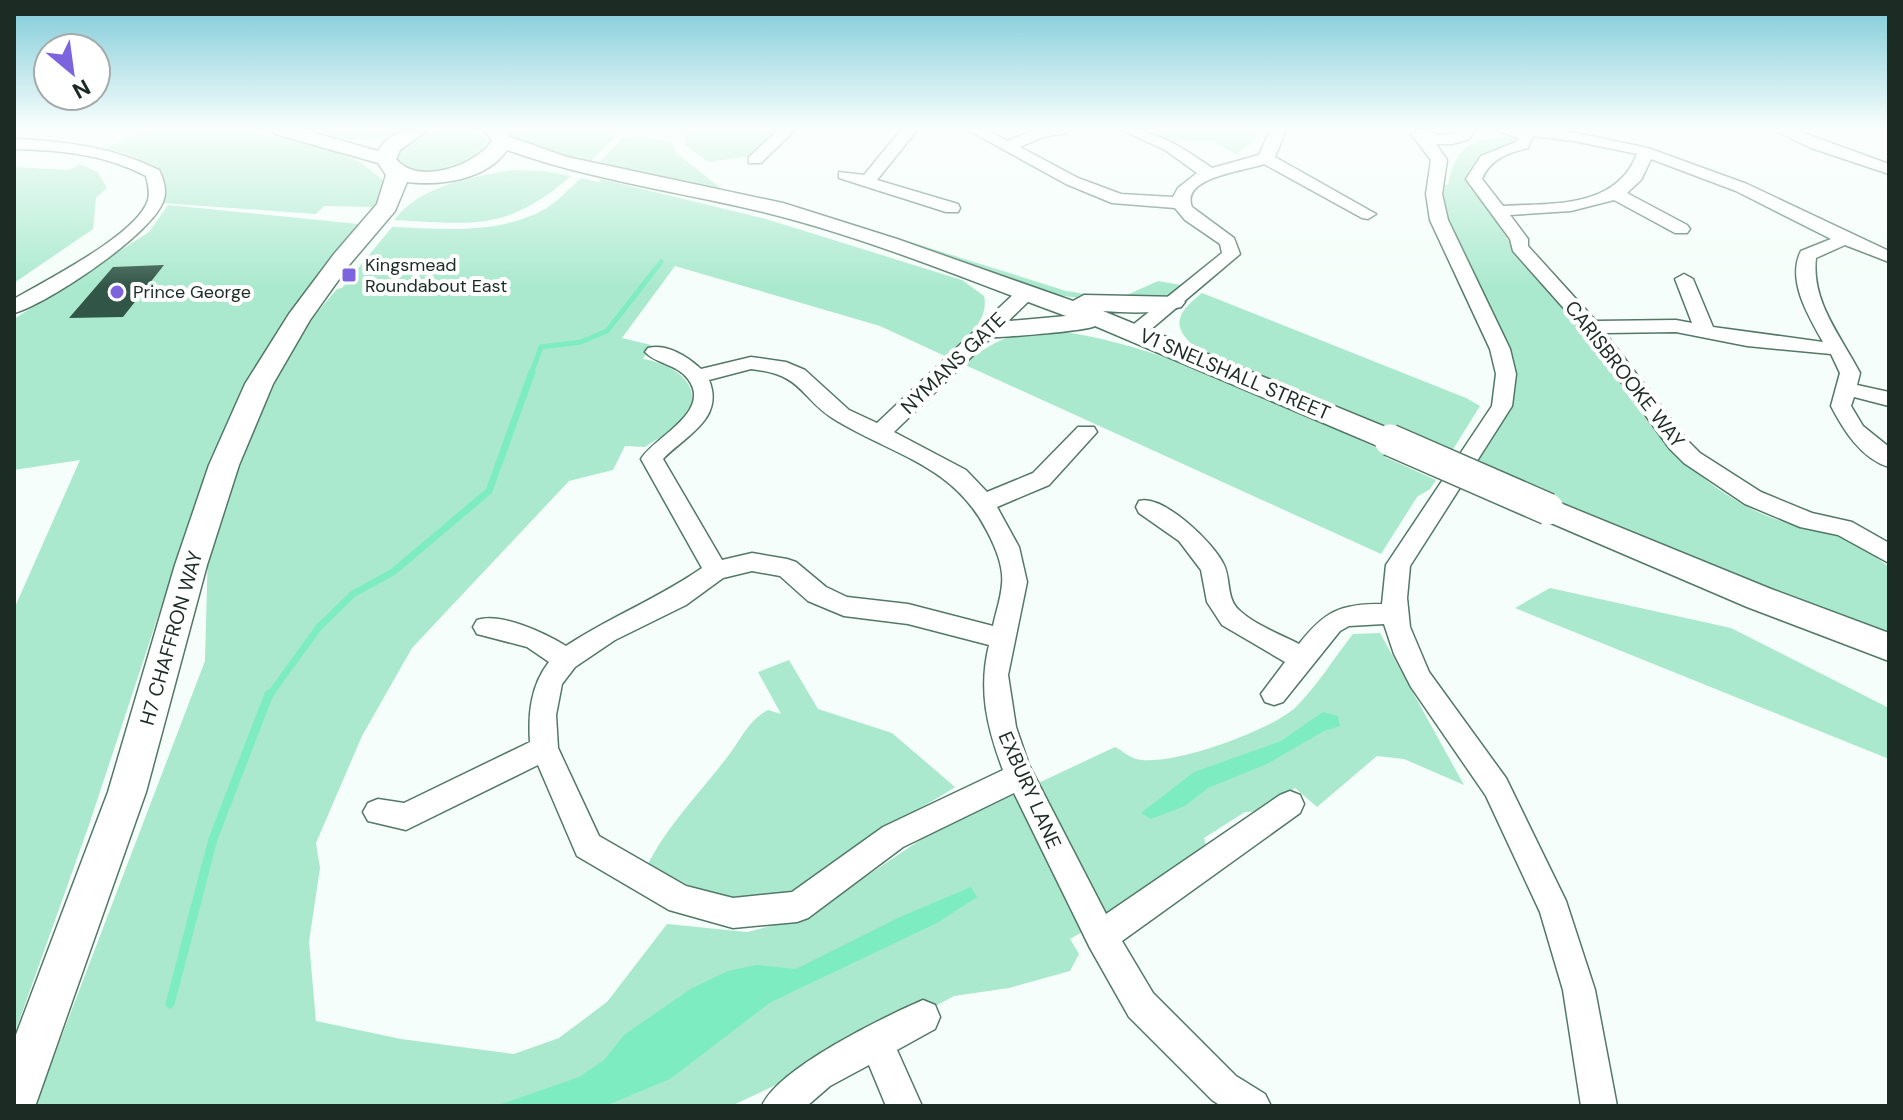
<svg xmlns="http://www.w3.org/2000/svg" width="1903" height="1120" viewBox="0 0 1903 1120" font-family="'DM Sans',sans-serif">
  <style>
    .green { fill: #aae9ce }
    .water { fill: #7eecc1 }
    .lines { fill: none; stroke-linecap: round; stroke-linejoin: round }
    .stream-far2 { stroke: #7eecc1; stroke-width: 5 }
    .stream-far1 { stroke: #7eecc1; stroke-width: 7 }
    .stream { stroke: #7eecc1; stroke-width: 9 }
    .building { fill: #315647 }
    .minor-casing { stroke: #537868; stroke-width: 3 }
    .tertiary-casing { stroke: #537868; stroke-width: 3 }
    .minor { fill: #fff; fill-rule: evenodd }
    .tertiary { fill: #fff; fill-rule: evenodd }
    .tertiary-bridge-casing { stroke: #537868; stroke-width: 34; stroke-linecap: butt }
    .tertiary-bridge { stroke: #fff; stroke-width: 31 }
    .poi-dot { fill: #7d64df; stroke: #fff; stroke-width: 3 }
    .labels { text-anchor: middle; stroke-width: 8; stroke-linejoin: round; paint-order: stroke }
    .far-poi-label { font-size: 18px; fill: #1c2c25; stroke: #fff; text-anchor: start }
    .street-label { font-size: 20px; fill: #1c2c25; stroke: #fff }
  </style>
  <rect width="100%" height="100%" fill="#f5fefa"/>
  <g class="green">
    <polygon points="147,130 227,130 263,134 331,150 360,162 384,181 384,194 375,207 324,206 316,214 161,203 154,168 128,154 105,149"/>
    <path d="M295,130H407C369,146 334,138 295,130Z"/>
    <path d="M464,130L485,137L489,143L482,157C450,170 428,182 396,163L395,156C409,133 440,130 464,130Z"/>
    <polygon points="501,130 615,130 614,138 591,161 533,151"/>
    <polygon points="672,130 778,130 753,156 708,162 685,145 684,133"/>
    <polygon points="1140,130 1258,130 1252,143 1236,154 1212,140 1167,142"/>
    <path d="M639,136L673,142L674,151L723,190L857,225L1066,291L1106,297L1127,295L1158,281L1186,286C1156,308 1094,301 1058,295L600,162L622,138Z"/>
    <path d="M1515,137L1518,142C1497,150 1469,153 1470,182L1525,266L1549,287L1629,390L1627,394C1661,443 1709,492 1765,515C1780,521 1797,527 1812,530C1822,532 1833,532 1843,536C1861,544 1873,555 1889,567V640L1551,501L1475,461L1512,382C1492,334 1438,232 1443,184L1448,185C1455,143 1476,137 1515,137Z"/>
    <polygon points="80,164 98,172 107,188 96,198 93,229 14,283 14,167 69,170"/>
    <path d="M513,170L544,171L571,176C506,232 474,224 394,220C421,185 471,177 513,170Z"/>
    <path d="M581,178L599,182L601,179L766,219L962,280L984,296C990,322 963,339 947,357L880,326L675,266L622,338L651,345L643,359C674,364 711,388 681,421C671,432 657,439 645,447L625,446L613,470L569,481L412,648L362,736L316,843L320,868L309,942L316,1021L401,1039L514,1054L559,1038L607,1002L667,924L747,932L806,917L926,836L1115,747C1121,750 1129,757 1136,759C1169,768 1272,730 1296,707C1317,686 1334,658 1353,634L1380,633L1464,785L1404,759L1377,756L1317,807L1295,788L1263,811L1245,812L1204,838L1207,849L1109,917L1070,939L1079,954L1070,971L1009,988L954,996L869,1042L731,1106H35L205,661L208,548L246,432L308,323L337,289L342,288L392,227C444,229 500,235 547,208C559,200 570,188 581,178Z"/>
    <polygon points="168,205 358,224 294,307 255,368 210,459 89,825 14,1035 14,609 80,460 14,470 14,319 149,232"/>
    <path d="M1202,293L1466,398L1480,406L1452,451L1400,436L1199,351C1171,327 1174,315 1202,293Z"/>
    <path d="M1043,329C1164,342 1276,404 1386,452L1385,457L1436,480L1430,489L1417,497L1381,554L963,364C993,342 1006,335 1043,329Z"/>
    <polygon points="1550,588 1731,628 1889,708 1889,759 1515,608"/>
    <path d="M789,660L818,709L892,733L955,787C929,804 902,817 876,836C855,851 817,883 795,893C745,915 690,889 648,864C668,825 698,795 725,760C740,742 747,721 768,710L781,714L758,672Z"/>
  </g>
  <g class="water">
    <polygon points="1323,712 1338,716 1340,726 1324,731 1267,764 1208,788 1185,806 1151,819 1141,813 1194,772 1281,741"/>
    <polygon points="971,887 977,897 937,923 771,1002 670,1079 605,1106 496,1106 579,1077 604,1060 624,1035 692,988 728,971 756,965 796,969 900,917"/>
  </g>
  <g class="lines">
    <polyline class="stream-far2" points="531,374 541,347 581,342 607,331 661,262"/>
    <polyline class="stream-far1" points="269,696 319,627 353,594 393,572 489,491 532,372"/>
    <polyline class="stream" points="170,1004 213,839 269,694"/>
  </g>
  <polygon class="building" points="164,265 123,317 69,318 113,267"/>
  <g class="lines">
    <defs>
      <g id="minor">
        <polygon points="778,130 795,130 761,163 749,163 749,157"/>
        <polygon points="901,130 917,130 877,180 958,204 960,208 958,212 946,212 839,178 839,172 864,175"/>
        <path d="M968,130H987L1008,141L1034,130H1070L1067,133L1043,137L1020,147L1078,178L1121,194L1173,197L1178,188L1197,173L1165,150L1122,130C1158,130 1183,148 1212,168L1259,155L1270,130H1286L1275,157L1376,214L1368,219L1362,218L1264,164C1245,171 1180,177 1192,207L1234,238L1240,254L1143,336L1136,338L1126,332L1129,328L1222,253L1220,244L1185,220L1175,208L1112,203L1066,184Z"/>
        <path d="M1421,130L1441,135L1457,133L1458,130H1474L1469,139L1453,144H1436L1447,160L1442,194L1448,220L1510,349L1516,374L1512,406L1410,566L1407,598L1410,627L1429,672L1506,778L1566,901L1595,990L1617,1106H1581L1563,990L1540,912L1486,796L1411,687L1394,654L1384,624L1349,626L1340,631L1283,702L1274,705L1265,702L1261,694L1285,662L1222,625L1207,602L1201,570L1179,541L1139,513L1136,507L1139,501C1163,494 1214,543 1224,565C1231,580 1226,598 1239,610C1255,625 1280,634 1299,644C1325,611 1340,604 1382,604L1386,565L1492,406L1496,374L1490,349L1430,220L1426,194L1431,160L1411,134Z"/>
        <path d="M1496,130H1562L1648,148L1747,184L1889,251V262L1845,245L1816,258C1811,302 1841,336 1860,373L1857,385L1889,392V406L1854,397L1851,406L1863,426L1889,447V467C1861,459 1843,429 1831,406L1840,373L1831,354L1747,346L1676,332L1605,333L1686,439L1700,453L1761,492L1812,513L1852,522L1889,543V563L1838,535L1800,527L1745,504L1684,463L1670,449L1584,331L1513,251L1510,239L1466,179L1481,156L1516,142L1518,138ZM1533,136L1574,141L1637,154C1616,209 1552,203 1503,206L1482,179C1490,159 1508,153 1528,148ZM1651,159L1736,191L1831,239L1801,251C1786,280 1809,317 1823,342L1713,327L1693,279L1684,274L1675,279L1692,323L1676,320L1596,321L1528,246V239L1510,215L1571,211L1614,200L1675,233H1687L1690,229L1687,225L1627,193L1641,180Z"/>
        <polygon points="1774,130 1795,130 1889,164 1889,174 1811,148"/>
        <path d="M14,139C65,141 113,147 159,170C163,178 167,189 164,199C156,232 46,305 14,313V299C46,280 137,235 148,200C150,192 148,184 146,176C104,154 60,150 14,149Z"/>
        <path d="M1026,287L1035,293L1033,297L894,432L966,470L987,492L1033,473L1078,427H1094L1097,432L1049,485L997,507L1019,547L1027,582L1008,675L1016,727L1029,765L1106,914L1280,795L1290,791L1300,795L1304,804L1300,813L1122,941L1153,993L1236,1076L1265,1094L1271,1106H1221L1212,1100L1129,1017L1090,948L1014,793L903,847L808,918L797,922L733,928L669,910L577,856L538,765L406,830L368,821L363,812L368,803L378,799L404,803L530,742C528,713 531,685 549,662L527,647L477,634L473,627L477,620C501,612 545,633 566,646C610,617 659,598 702,568L641,459C654,437 713,412 688,379C677,364 656,364 645,352L648,348C667,343 688,357 701,369L751,357L786,362L805,370L849,410L877,423L1019,289ZM751,369C806,375 799,399 837,421C896,456 954,466 987,531C995,546 1004,567 1002,584C1001,598 996,612 993,626L908,604L847,597L826,587L796,562L787,559L752,553L722,560L663,459C685,436 725,419 709,380ZM752,571L780,576L808,601L844,616L908,624L989,645C978,690 987,728 1003,770L883,827L792,892L733,898L686,886L599,836L558,748L556,715L562,684L575,667L615,640L686,605L723,578Z"/>
        <path d="M923,1000L935,1005L940,1017L935,1029L897,1050L922,1106H886L869,1065L830,1086L807,1106H762C778,1068 884,1017 923,1000Z"/>
      </g>
      <g id="tertiary">
        <path d="M272,130H304L378,151C389,131 408,130 428,130L400,150L396,159C417,186 475,166 492,141L485,130H505L510,137L567,157L783,203L897,239L1073,301L1084,295L1181,297L1185,302L1181,307C1155,314 1130,313 1103,311L1400,433L1404,440L1400,447L1390,450L1380,447L1095,326C1088,331 989,339 979,337L975,331L979,325L988,323L1066,316C968,280 868,238 767,213C680,192 591,180 507,150C487,180 440,186 407,182L395,211L350,264L310,320L273,384L239,465L207,565L146,792L37,1101L35,1106H14V1040L108,792L175,565L209,465L245,384L289,314L334,254L377,204L386,175L378,163L275,134Z"/>
        <polygon points="1548,498 1771,589 1889,633 1889,661 1747,607 1537,517 1533,509 1537,501"/>
      </g>
    </defs>
    <use href="#minor" class="minor-casing"/>
    <use href="#tertiary" class="tertiary-casing"/>
    <use href="#minor" class="minor"/>
    <use href="#tertiary" class="tertiary"/>
    <defs>
      <polyline id="tertiary-bridge" points="1390,440 1548,509"/>
    </defs>
    <use href="#tertiary-bridge" class="tertiary-bridge-casing"/>
    <use href="#tertiary-bridge" class="tertiary-bridge"/>
  </g>
  <linearGradient id="sky" x2="0" y2="1"><stop stop-color="#7dcad8"/><stop offset="0.45" stop-color="#fafffd"/><stop offset="1" stop-color="#fafffd" stop-opacity="0"/></linearGradient>
  <rect width="1903" height="287" fill="url(#sky)"/>
  <g class="poi-dot">
    <rect x="341" y="267" width="16" height="16" rx="4"/>
    <circle cx="117" cy="292" r="8"/>
  </g>
  <g class="labels">
    <g class="far-poi-label">
      <text x="365" y="271">Kingsmead<tspan x="365" dy="21">Roundabout East</tspan></text>
      <text x="133" y="298">Prince George</text>
    </g>
    <g class="street-label">
      <text transform="translate(953 363) rotate(-44)" y="7">NYMANS GATE</text>
      <text transform="translate(1235 374) rotate(23)" y="7">V1 SNELSHALL STREET</text>
      <text transform="translate(1625 374) rotate(52)" y="7">CARISBROOKE WAY</text>
      <text transform="translate(171 638) rotate(-74)" y="7">H7 CHAFFRON WAY</text>
      <text transform="translate(1030 790) rotate(66)" y="7">EXBURY LANE</text>
    </g>
  </g>
  <rect width="1903" height="1120" fill="none" stroke="#1c2c25" stroke-width="32"/>
  <g transform="translate(72 72) rotate(151)"><circle r="38" fill="#ffffff" stroke="#a4aba8" stroke-width="2"/>
  <path d="M0-6L14 30L0 20L-14 30Z" fill="#7d64df"/>
  <text y="-12" font-size="22" font-weight="bold" text-anchor="middle" fill="#1c2c25">N</text>
  </g>
</svg>
